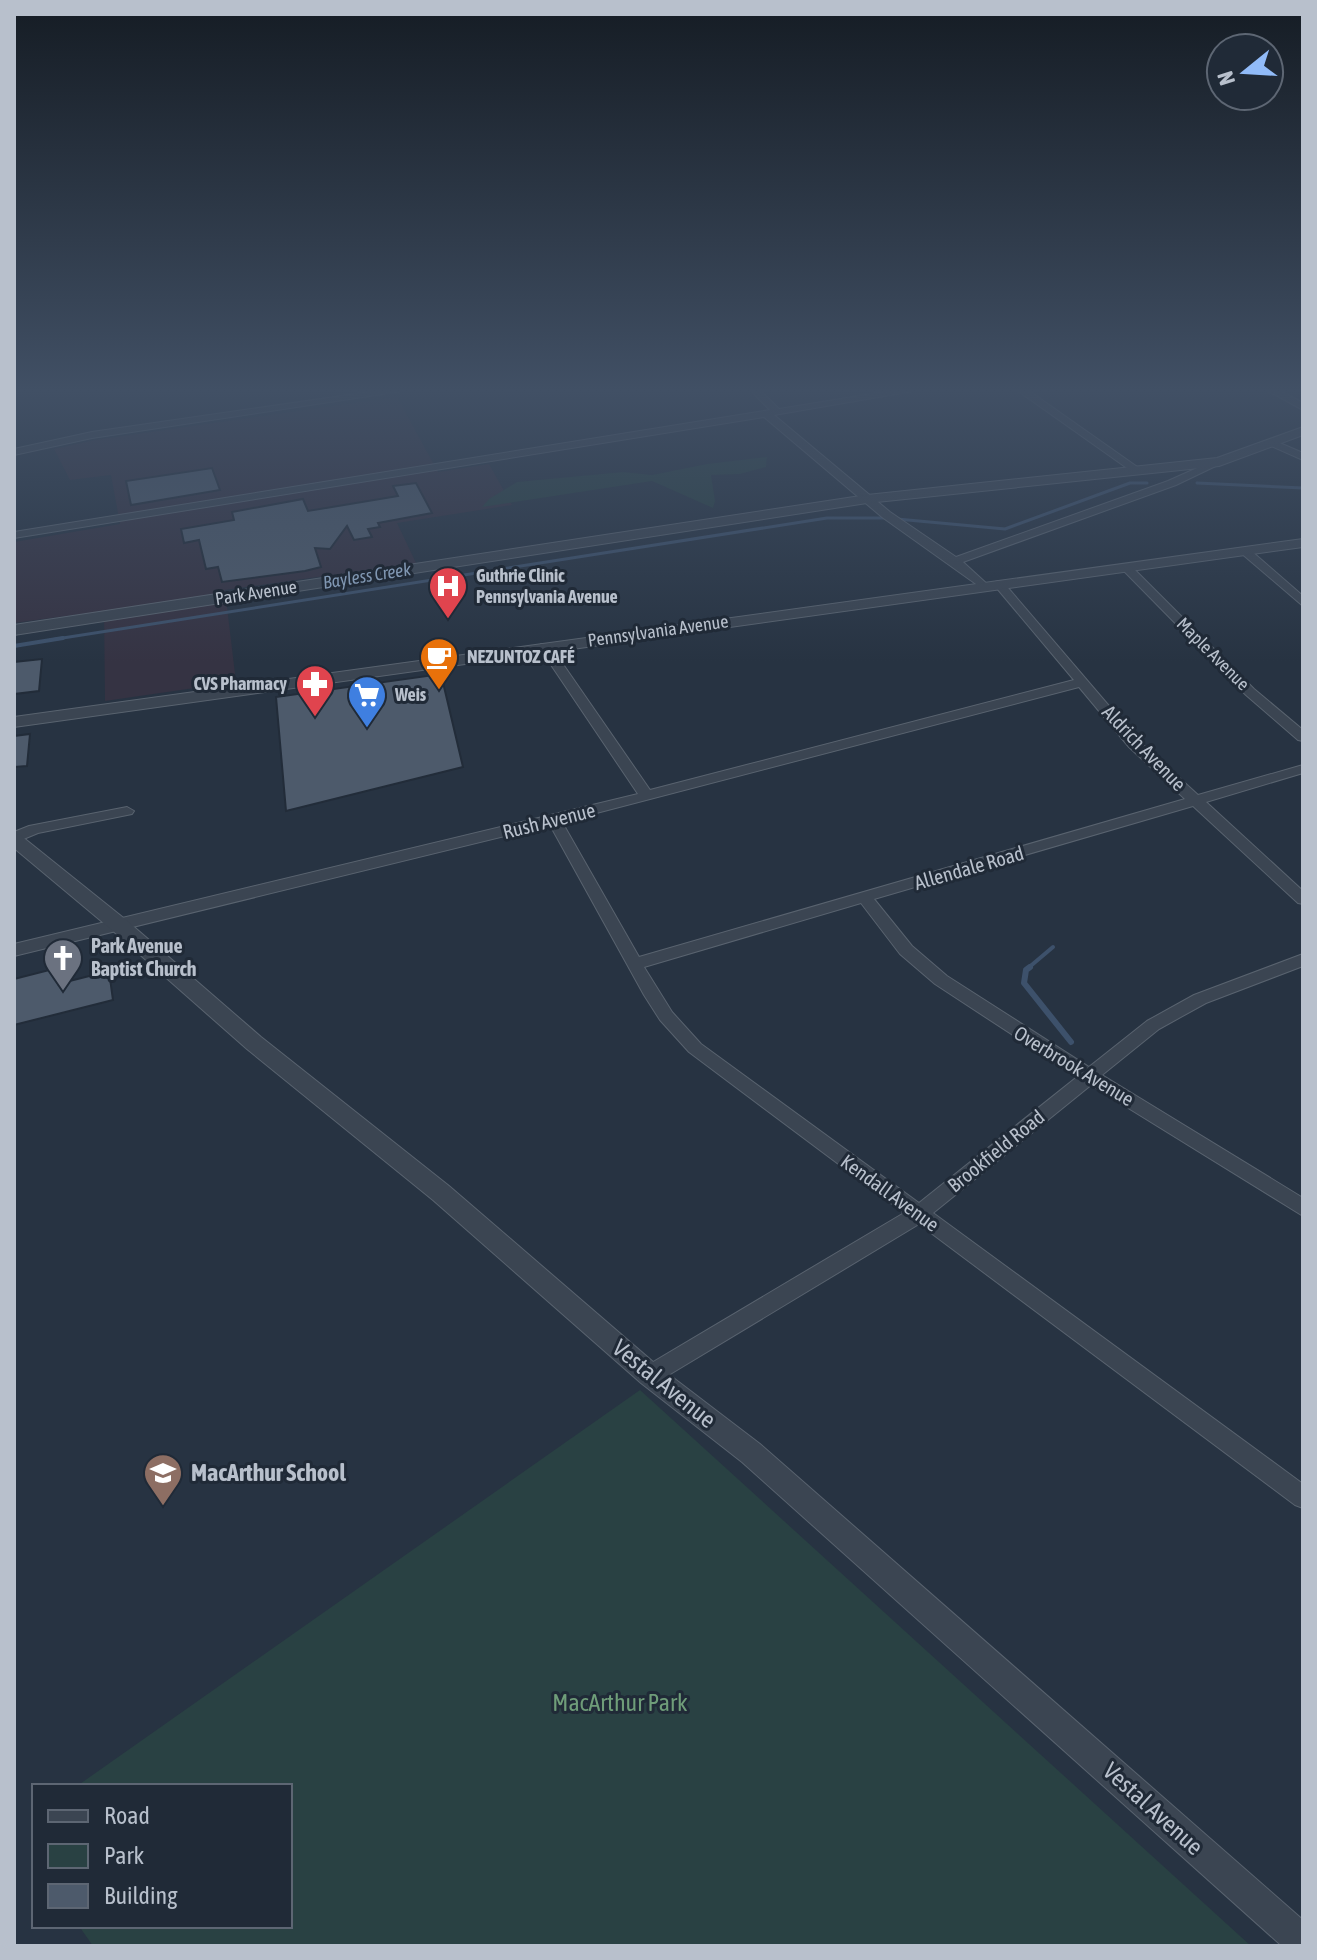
<svg xmlns="http://www.w3.org/2000/svg" width="1317" height="1960" viewBox="0 0 1317 1960" font-family="'Asap Condensed',sans-serif">
  <style>
    .medical { fill: #353343 }
    .green { fill: #294143 }
    .lines { fill: none; stroke-linecap: round; stroke-linejoin: round }
    .stream-far2 { stroke: #3d516b; stroke-width: 3 }
    .stream-far1 { stroke: #3d516b; stroke-width: 4 }
    .stream { stroke: #3d516b; stroke-width: 6 }
    .building { fill: #4d5a6b; stroke: #222c39; stroke-width: 2 }
    .minor-casing { stroke: #59636f; stroke-width: 2 }
    .tertiary-casing { stroke: #59636f; stroke-width: 2 }
    .minor { fill: #3b4552; fill-rule: evenodd }
    .tertiary { fill: #3b4552; fill-rule: evenodd }
    .labels { text-anchor: middle; stroke-width: 6; stroke-linejoin: round; paint-order: stroke }
    .far-water-label { font-size: 18px; font-style: italic; fill: #8097b2; stroke: #202a37 }
    .far-poi-label { font-size: 18px; font-weight: bold; fill: #b8c0cc; stroke: #202a37; text-anchor: start }
    .far-street-label { font-size: 18px; fill: #b8c0cc; stroke: #202a37 }
    .street-label { font-size: 20px; fill: #b8c0cc; stroke: #202a37 }
    .poi-label { font-size: 20px; font-weight: bold; fill: #b8c0cc; stroke: #202a37; text-anchor: start }
    .near-street-label { font-size: 24px; fill: #b8c0cc; stroke: #202a37 }
    .near-poi-label { font-size: 24px; font-weight: bold; fill: #b8c0cc; stroke: #202a37; text-anchor: start }
    .near-park-label { font-size: 24px; fill: #6f9d79; stroke: #202a37 }
  </style>
  <rect width="100%" height="100%" fill="#273342"/>
  <polygon class="medical" points="397,397 438,472 489,464 512,505 397,523 416,563 225,590 236,682 105,701 104,611 14,623 14,542 120,524 111,475 70,480 54,449 95,440"/>
  <g class="green">
    <polygon points="767,457 766,467 740,474 711,475 715,501 713,508 652,481 482,507 489,499 517,482 623,472 652,475 707,464"/>
    <polygon points="640,1390 1251,1946 93,1946 79,1926 290,1926 290,1786 77,1786"/>
  </g>
  <g class="lines">
    <g class="stream-far2">
      <polyline points="1197,483 1303,488"/>
      <polyline points="897,519 1005,529 1130,483 1147,483"/>
      <polyline points="50,640 827,518 887,518"/>
    </g>
    <g class="stream-far1">
      <polyline points="14,646 63,638"/>
      <polyline points="1027,969 1053,947"/>
    </g>
    <polyline class="stream" points="1030,967 1026,970 1024,983 1071,1042"/>
  </g>
  <g class="building">
    <polygon points="212,468 220,490 131,505 126,481"/>
    <polygon points="416,483 432,513 378,523 380,527 368,529 372,537 354,540 347,526 330,549 315,548 321,567 305,571 222,582 218,567 206,569 199,540 184,543 181,529 234,520 232,512 303,499 308,511 398,496 393,486"/>
    <polygon points="42,659 39,691 14,694 14,662"/>
    <polygon points="441,674 463,767 286,811 276,697"/>
    <polygon points="30,734 27,766 14,767 14,736"/>
    <polygon points="57,968 58,984 109,971 113,1000 14,1025 14,979"/>
  </g>
  <g class="lines">
    <defs>
      <g id="minor">
        <polygon points="397,388 422,388 92,438 14,455 14,449 92,432"/>
        <polygon points="748,388 758,388 779,409 908,388 931,388 774,415 890,512 956,557 1168,481 1215,460 1224,462 1176,485 963,562 987,584 989,586 983,589 882,517 764,417 14,538 14,532 770,410"/>
        <polygon points="1014,388 1025,388 1143,471 1134,473"/>
        <polygon points="1263,388 1275,388 1303,403 1303,410"/>
        <polygon points="1269,441 1275,441 1303,453 1303,460 1269,445"/>
        <polygon points="1241,549 1249,549 1303,596 1303,606 1241,553"/>
        <polygon points="1122,565 1130,565 1254,689 1303,730 1303,741 1298,740 1246,695 1122,569"/>
        <path d="M999,581L1003,582L1139,741L1198,795L1303,765V773L1206,802L1303,891V904L1298,903L1193,806L874,899L912,946L947,976L1089,1067L1147,1021L1194,995L1303,954V966L1206,1003L1159,1029L1102,1075L1303,1198V1216L1091,1085L933,1213L1303,1484V1508L1295,1505L919,1224L657,1382L650,1384L643,1382L640,1375L643,1368L904,1213L689,1052L660,1020L644,995L550,825L14,956V944L638,794L539,647L541,644H549L650,790L1074,680L995,586V582ZM1079,687L1129,747L1185,799L639,957L562,822ZM861,903L900,954L935,984L1077,1077L919,1203L701,1044L672,1012L644,967Z"/>
        <polygon points="127,807 134,811 132,814 38,833 14,843 14,832 29,826"/>
      </g>
      <g id="tertiary">
        <polygon points="1303,427 1303,435 1219,466 867,503 14,635 14,625 867,495 1217,458"/>
        <polygon points="1303,539 1303,547 14,727 14,717"/>
        <polygon points="14,833 20,835 126,920 261,1037 449,1186 659,1367 760,1444 1303,1920 1303,1946 1282,1946 742,1462 641,1383 433,1200 247,1049 112,930 14,848"/>
      </g>
    </defs>
    <use href="#minor" class="minor-casing"/>
    <use href="#tertiary" class="tertiary-casing"/>
    <use href="#minor" class="minor"/>
    <use href="#tertiary" class="tertiary"/>
  </g>
  <linearGradient id="sky" x2="0" y2="1"><stop stop-color="#151c24"/><stop offset="0.59" stop-color="#415065"/><stop offset="1" stop-color="#415065" stop-opacity="0"/></linearGradient>
  <rect width="1317" height="662" fill="url(#sky)"/>
  <defs>
    <symbol id="hospital-pin" viewBox="-11 -11 22 30"><path d="M0 17L-7.5 6A9.5 9.5 0 1 1 7.5 6Z" fill="#e0444e" stroke="#202a37"/><path d="M-5-5h3v3.5h4V-5h3V5h-3V1.5h-4V5h-3Z" fill="#fff"/></symbol>
    <symbol id="cafe-pin" viewBox="-11 -11 22 30"><path d="M0 17L-7.5 6A9.5 9.5 0 1 1 7.5 6Z" fill="#e8710a" stroke="#202a37"/><path d="M-5.5-4.5H6V0H3Q3 3.5 0 3.5H-2.5Q-5.5 3.5-5.5 0ZM3-3.2v2h1.7v-2ZM-6 4.5H4V6H-6Z" fill="#fff"/></symbol>
    <symbol id="pharmacy-pin" viewBox="-11 -11 22 30"><path d="M0 17L-7.5 6A9.5 9.5 0 1 1 7.5 6Z" fill="#e0444e" stroke="#202a37"/><path d="M-2-6h4v4h4v4h-4v4h-4v-4h-4v-4h4Z" fill="#fff"/></symbol>
    <symbol id="supermarket-pin" viewBox="-11 -11 22 30"><path d="M0 17L-7.5 6A9.5 9.5 0 1 1 7.5 6Z" fill="#3f7fe0" stroke="#202a37"/><path d="M-6-5.5h2.5l.6 2H6L4.5 2H-2.5L-4.4-4H-6ZM-1.5 3.2a1.3 1.3 0 1 0 .1 0ZM3 3.2a1.3 1.3 0 1 0 .1 0Z" fill="#fff"/></symbol>
    <symbol id="church-pin" viewBox="-11 -11 22 30"><path d="M0 17L-7.5 6A9.5 9.5 0 1 1 7.5 6Z" fill="#6b7280" stroke="#202a37"/><path d="M-1.2-6h2.4v3.5h3.3v2.4h-3.3V6h-2.4V-.1h-3.3v-2.4h3.3Z" fill="#fff"/></symbol>
    <symbol id="school-pin" viewBox="-11 -11 22 30"><path d="M0 17L-7.5 6A9.5 9.5 0 1 1 7.5 6Z" fill="#8d6e63" stroke="#202a37"/><path d="M0-5L7-2L0 1L-7-2ZM-4 1L0 2.5L4 1V4Q0 6-4 4Z" fill="#fff"/></symbol>
  </defs>
  <g fill-rule="evenodd">
    <use href="#hospital-pin" x="426" y="564" width="44" height="60"/>
    <use href="#cafe-pin" x="417" y="635" width="44" height="60"/>
    <use href="#pharmacy-pin" x="293" y="662" width="44" height="60"/>
    <use href="#supermarket-pin" x="345" y="673" width="44" height="60"/>
    <use href="#church-pin" x="41" y="936" width="44" height="60"/>
    <use href="#school-pin" x="141" y="1451" width="44" height="60"/>
  </g>
  <g class="labels">
    <g class="far-water-label">
      <text transform="translate(367 576) rotate(-9)" y="6">Bayless Creek</text>
    </g>
    <g class="far-poi-label">
      <text x="476" y="582">Guthrie Clinic<tspan x="476" dy="21">Pennsylvania Avenue</tspan></text>
      <text x="467" y="663">NEZUNTOZ CAFÉ</text>
      <text x="287" y="690" text-anchor="end">CVS Pharmacy</text>
      <text x="395" y="701">Weis</text>
    </g>
    <g class="far-street-label">
      <text transform="translate(256 593) rotate(-9)" y="6">Park Avenue</text>
      <text transform="translate(658 631) rotate(-8)" y="6">Pennsylvania Avenue</text>
      <text transform="translate(1213 654) rotate(45)" y="6">Maple Avenue</text>
    </g>
    <g class="street-label">
      <text transform="translate(1144 748) rotate(46)" y="7">Aldrich Avenue</text>
      <text transform="translate(549 821) rotate(-14)" y="7">Rush Avenue</text>
      <text transform="translate(969 868) rotate(-16)" y="7">Allendale Road</text>
      <text transform="translate(1074 1066) rotate(31)" y="7">Overbrook Avenue</text>
      <text transform="translate(996 1151) rotate(-39)" y="7">Brookfield Road</text>
      <text transform="translate(890 1193) rotate(36)" y="7">Kendall Avenue</text>
    </g>
    <g class="poi-label">
      <text x="91" y="953">Park Avenue<tspan x="91" dy="23">Baptist Church</tspan></text>
    </g>
    <g class="near-street-label">
      <text transform="translate(664 1384) rotate(39)" y="8">Vestal Avenue</text>
      <text transform="translate(1153 1809) rotate(42)" y="8">Vestal Avenue</text>
    </g>
    <g class="near-poi-label">
      <text x="191" y="1481">MacArthur School</text>
    </g>
    <g class="near-park-label">
      <text x="620" y="1711">MacArthur Park</text>
    </g>
  </g>
  <rect width="1317" height="1960" fill="none" stroke="#b8c0cc" stroke-width="32"/>
  <rect x="32" y="1784" width="260" height="144" fill="#202a37" stroke="#5d6673" stroke-width="2"/>
  <rect x="48" y="1810" width="40" height="12" fill="#3b4552" stroke="#5d6673" stroke-width="2"/>
  <text x="104" y="1824" font-size="24" fill="#b8c0cc">Road</text>
  <rect x="48" y="1844" width="40" height="24" fill="#294143" stroke="#5d6673" stroke-width="2"/>
  <text x="104" y="1864" font-size="24" fill="#b8c0cc">Park</text>
  <rect x="48" y="1884" width="40" height="24" fill="#4d5a6b" stroke="#5d6673" stroke-width="2"/>
  <text x="104" y="1904" font-size="24" fill="#b8c0cc">Building</text>
  <g transform="translate(1245 72) rotate(252)"><circle r="38" fill="#202a37" stroke="#5d6673" stroke-width="2"/>
  <path d="M0-6L14 30L0 20L-14 30Z" fill="#91bbf8"/>
  <text y="-12" font-size="22" font-weight="bold" text-anchor="middle" fill="#b8c0cc">N</text>
  </g>
</svg>
